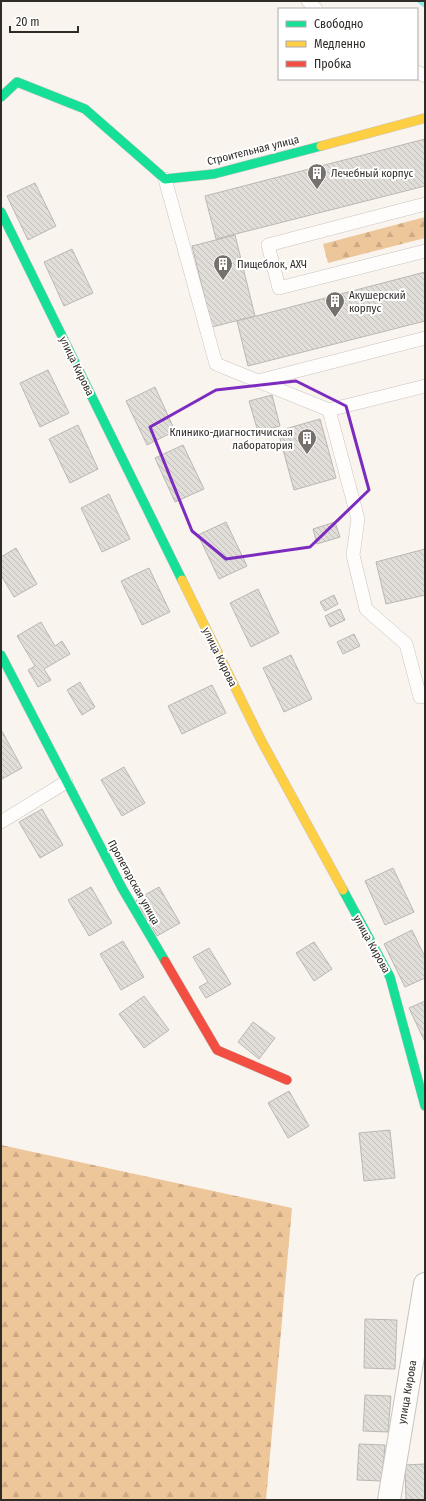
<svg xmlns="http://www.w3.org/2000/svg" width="426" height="1501" viewBox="0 0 426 1501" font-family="'Fira Sans Condensed',sans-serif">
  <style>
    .forest { fill: url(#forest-firs) }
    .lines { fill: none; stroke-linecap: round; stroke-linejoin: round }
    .stream { stroke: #88e9e7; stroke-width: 7 }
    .building { fill: url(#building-back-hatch); stroke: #bbb7b3 }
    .lane-casing { stroke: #c8c4c0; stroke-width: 14 }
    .street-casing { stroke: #c8c4c0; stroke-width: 24 }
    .fast-casing { stroke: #c8c4c0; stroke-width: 10 }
    .slow-casing { stroke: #c8c4c0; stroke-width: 10 }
    .jam-casing { stroke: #c8c4c0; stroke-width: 10 }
    .lane { stroke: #fefdfc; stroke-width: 13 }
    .street { stroke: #fefdfc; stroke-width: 22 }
    .fast { stroke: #16e098; stroke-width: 9 }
    .slow { stroke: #ffcf43; stroke-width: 9 }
    .jam { stroke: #f24e42; stroke-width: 9 }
    .marked { fill: none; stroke: #7b2cbf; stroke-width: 3; stroke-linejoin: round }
    .labels { text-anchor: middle; stroke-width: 4; stroke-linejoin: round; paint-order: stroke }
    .street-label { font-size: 11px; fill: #2f2b27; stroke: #fff }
    .poi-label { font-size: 11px; fill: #2f2b27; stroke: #fff; text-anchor: start }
  </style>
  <defs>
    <pattern id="forest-firs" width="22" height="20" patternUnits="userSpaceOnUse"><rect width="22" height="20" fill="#edc69a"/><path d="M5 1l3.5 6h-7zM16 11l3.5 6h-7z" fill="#ccaa85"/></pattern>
    <pattern id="building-back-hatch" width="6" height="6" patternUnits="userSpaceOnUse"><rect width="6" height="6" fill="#e1ddd8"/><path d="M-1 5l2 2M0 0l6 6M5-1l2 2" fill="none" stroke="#c1beb9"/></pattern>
  </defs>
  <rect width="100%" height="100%" fill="#faf4ee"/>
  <g class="forest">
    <polygon points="425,217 425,238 328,263 323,244"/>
    <polygon points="1,1145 292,1208 266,1500 1,1500"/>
  </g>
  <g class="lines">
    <polyline class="stream" points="421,1 425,4"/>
  </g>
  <g class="building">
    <polygon points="425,139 425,186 216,239 205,196"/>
    <polygon points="35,183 56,226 28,240 7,196"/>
    <polygon points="235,235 255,316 212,327 192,246"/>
    <polygon points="72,249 93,293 64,306 44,262"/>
    <polygon points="425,272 425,321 248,366 237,321"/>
    <polygon points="48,370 69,413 40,427 20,383"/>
    <polygon points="155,387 175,431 147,445 126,401"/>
    <polygon points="272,395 280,426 258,432 249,401"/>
    <polygon points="320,419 336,478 294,490 278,431"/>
    <polygon points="78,425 98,469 70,483 49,439"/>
    <polygon points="183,445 204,489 175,502 155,458"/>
    <polygon points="109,494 130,539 102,552 81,508"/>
    <polygon points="226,522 247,566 219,579 198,535"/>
    <polygon points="335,522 340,537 317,544 313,529"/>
    <polygon points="16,548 37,584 14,597 1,575 1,557"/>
    <polygon points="425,549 425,595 386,604 376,562"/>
    <polygon points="149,568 170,612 142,625 121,581"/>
    <polygon points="258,589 279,633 251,647 230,603"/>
    <polygon points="334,595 338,604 325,611 320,602"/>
    <polygon points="340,609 345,620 330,627 325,616"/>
    <polygon points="41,622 55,646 62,641 70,654 44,669 51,680 38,687 28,670 35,666 17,636"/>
    <polygon points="354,634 360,646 343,654 337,642"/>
    <polygon points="291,655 312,699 284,712 263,668"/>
    <polygon points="80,682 95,707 82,715 67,690"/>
    <polygon points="212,685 226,713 182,734 168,706"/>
    <polygon points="2,731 22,768 2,779 1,777 1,732"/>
    <polygon points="124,767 145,803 122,816 101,780"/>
    <polygon points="42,809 63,845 40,858 19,822"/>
    <polygon points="393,868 414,912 385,925 365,881"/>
    <polygon points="91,887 112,923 89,936 68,900"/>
    <polygon points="159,887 180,923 157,936 136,900"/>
    <polygon points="412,930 425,957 425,978 405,987 384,944"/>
    <polygon points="123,941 144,977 121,990 100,954"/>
    <polygon points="314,942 332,969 314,981 296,953"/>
    <polygon points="209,948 231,984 206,998 199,987 208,982 193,957"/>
    <polygon points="144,996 169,1030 144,1048 119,1014"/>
    <polygon points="425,1001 425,1042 409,1008"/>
    <polygon points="253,1022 275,1038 259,1059 238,1042"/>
    <polygon points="289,1091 309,1126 288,1138 268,1103"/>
    <polygon points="390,1130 395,1178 364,1181 359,1133"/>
    <polygon points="365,1319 397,1320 395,1369 364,1368"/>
    <polygon points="365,1395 391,1396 388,1432 363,1431"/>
    <polygon points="359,1444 385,1445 382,1481 357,1480"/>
    <polygon points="425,1464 425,1500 406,1500 405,1465"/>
  </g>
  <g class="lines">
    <defs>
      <g id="lane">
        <polyline points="308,1 316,9"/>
        <polyline points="417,72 425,76"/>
        <polyline points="165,179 216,364 329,410 425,386"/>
        <polyline points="425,204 268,245 279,288 425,251"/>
        <polyline points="258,381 425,338"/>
        <polyline points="329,410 358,519 353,555 366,609 406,644 420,697 425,696"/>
        <polyline points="1,822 66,782"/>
      </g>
      <polyline id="street" points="389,1500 425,1284"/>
      <g id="fast">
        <polyline points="1,97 17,82 85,109 165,179 214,174 321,146"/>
        <polyline points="1,212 182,580"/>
        <polyline points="1,655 122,888 165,961"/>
        <polyline points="343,890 390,977 425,1106"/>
      </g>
      <g id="slow">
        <polyline points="321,146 425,118"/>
        <polyline points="182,580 262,742 343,890"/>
      </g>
      <polyline id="jam" points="165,961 217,1050 287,1080"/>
    </defs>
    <use href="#lane" class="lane-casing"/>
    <use href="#street" class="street-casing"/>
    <use href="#fast" class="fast-casing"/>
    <use href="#slow" class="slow-casing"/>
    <use href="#jam" class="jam-casing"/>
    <use href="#lane" class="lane"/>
    <use href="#street" class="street"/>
    <use href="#fast" class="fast"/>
    <use href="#slow" class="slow"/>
    <use href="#jam" class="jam"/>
  </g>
  <path class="marked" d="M296,381L346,406L369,490L310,547L226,559L192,531L150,427L216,390Z"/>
  <defs>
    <symbol id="building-pin" viewBox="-11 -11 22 30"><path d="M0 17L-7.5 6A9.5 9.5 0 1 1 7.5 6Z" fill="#76716d" stroke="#fff"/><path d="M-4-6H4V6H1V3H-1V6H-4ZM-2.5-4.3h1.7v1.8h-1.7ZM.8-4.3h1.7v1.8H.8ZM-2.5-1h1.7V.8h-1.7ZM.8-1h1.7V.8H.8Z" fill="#fff"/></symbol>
  </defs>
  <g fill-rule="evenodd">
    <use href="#building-pin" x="306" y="162" width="22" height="30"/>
    <use href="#building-pin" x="212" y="253" width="22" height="30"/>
    <use href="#building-pin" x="324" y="290" width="22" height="30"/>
    <use href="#building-pin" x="296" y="427" width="22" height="30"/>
  </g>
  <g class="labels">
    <g class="street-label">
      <text transform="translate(253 150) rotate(-14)" y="4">Строительная улица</text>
      <text transform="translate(77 366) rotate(64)" y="4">улица Кирова</text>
      <text transform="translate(220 657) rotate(64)" y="4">улица Кирова</text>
      <text transform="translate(134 882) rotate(61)" y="4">Пролетарская улица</text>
      <text transform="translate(372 944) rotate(61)" y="4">улица Кирова</text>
      <text transform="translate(407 1392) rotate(-80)" y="4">улица Кирова</text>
    </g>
    <g class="poi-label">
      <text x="331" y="177">Лечебный корпус</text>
      <text x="237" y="268">Пищеблок, АХЧ</text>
      <text x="349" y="299">Акушерский<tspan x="349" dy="13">корпус</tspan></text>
      <text x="293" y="436" text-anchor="end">Клинико-диагностичиская<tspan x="293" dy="13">лаборатория</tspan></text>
    </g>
  </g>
  <rect width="426" height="1501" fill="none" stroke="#2f2b27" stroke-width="4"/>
  <rect x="278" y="8" width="140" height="72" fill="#ffffff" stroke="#acaaa9"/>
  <rect x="286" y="21" width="20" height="6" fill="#16e098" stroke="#acaaa9"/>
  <text x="314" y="28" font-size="12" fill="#2f2b27">Свободно</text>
  <rect x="286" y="41" width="20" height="6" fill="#ffcf43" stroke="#acaaa9"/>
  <text x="314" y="48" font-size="12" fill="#2f2b27">Медленно</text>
  <rect x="286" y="61" width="20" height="6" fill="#f24e42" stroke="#acaaa9"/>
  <text x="314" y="68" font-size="12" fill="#2f2b27">Пробка</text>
  <path d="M10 26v6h68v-6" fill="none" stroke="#2f2b27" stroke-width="2"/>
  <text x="16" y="26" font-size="12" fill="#2f2b27" stroke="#ffffff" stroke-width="3" paint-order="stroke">20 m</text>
</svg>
